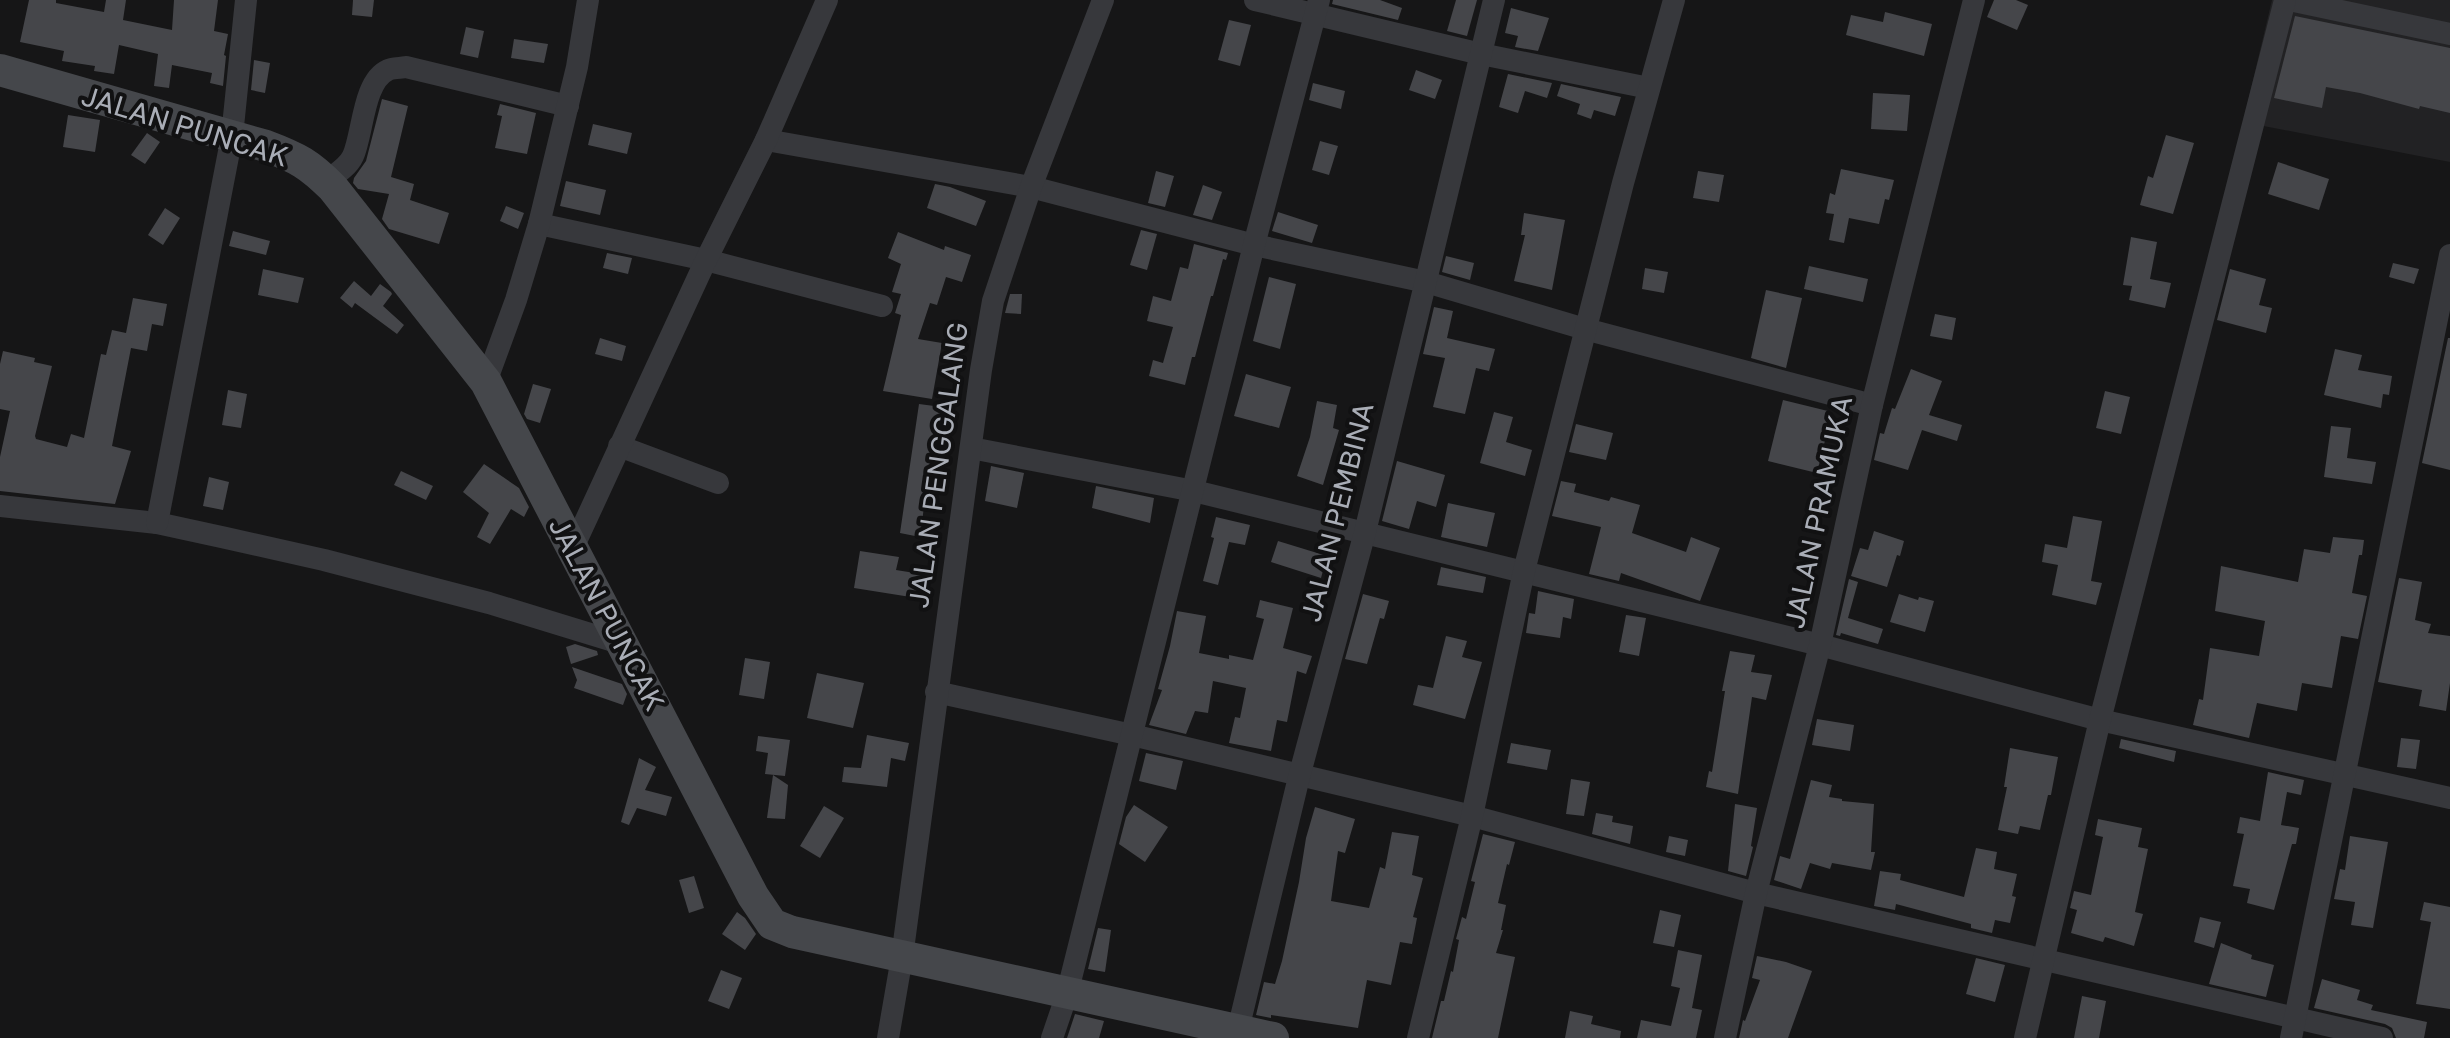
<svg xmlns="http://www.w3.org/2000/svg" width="2450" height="1038" viewBox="0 0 2450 1038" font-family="'Golos Text',sans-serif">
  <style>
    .built { fill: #222224 }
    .building { fill: #45464a }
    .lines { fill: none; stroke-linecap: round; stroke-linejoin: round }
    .street { stroke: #37383c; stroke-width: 22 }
    .secondary { stroke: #45474b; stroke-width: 32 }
    .labels { text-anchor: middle; stroke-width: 8; stroke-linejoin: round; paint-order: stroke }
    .street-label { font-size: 28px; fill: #a9adb6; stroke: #111112 }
  </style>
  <rect width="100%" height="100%" fill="#161617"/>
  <polygon class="built" points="2272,0 2450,0 2450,162 2243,122"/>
  <g class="building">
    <polygon points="29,0 56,0 56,3 104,12 106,0 126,0 123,20 172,30 174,0 218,0 214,31 228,34 224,55 226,56 223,86 210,83 212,73 172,65 169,88 154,86 158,54 119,45 114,74 94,71 95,66 62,61 64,51 20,42"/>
    <polygon points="353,0 374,0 372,17 352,15"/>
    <polygon points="1333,0 1380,0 1402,8 1398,20 1332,4"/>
    <polygon points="1456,0 1477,0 1467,36 1447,31"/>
    <polygon points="1994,0 2016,0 2028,5 2017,30 1987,17"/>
    <polygon points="1511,8 1549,18 1538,51 1515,47 1518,36 1505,33"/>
    <polygon points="1885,12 1932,24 1924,56 1846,35 1851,15 1883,22"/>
    <polygon points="2295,16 2450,48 2450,113 2420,106 2419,109 2360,93 2326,87 2322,108 2274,98"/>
    <polygon points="1229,20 1251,25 1240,66 1218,60"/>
    <polygon points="466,27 484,31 478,58 460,54"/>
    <polygon points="514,39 548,44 544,63 511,58"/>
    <polygon points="254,60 270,63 265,93 251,90"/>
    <polygon points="1416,70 1442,80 1435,99 1409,90"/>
    <polygon points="1508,74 1552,83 1547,98 1525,91 1518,113 1499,107"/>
    <polygon points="1313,83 1345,91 1341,109 1309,100"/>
    <polygon points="1561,84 1621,97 1615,116 1594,110 1591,119 1577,114 1580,104 1557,96"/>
    <polygon points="1873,93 1910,95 1907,131 1871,129"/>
    <polygon points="382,99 408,106 391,177 414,184 410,200 449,213 439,244 389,229 382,219 389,194 358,189 353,183 354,178 366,161"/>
    <polygon points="500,104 536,113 527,154 495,148 502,116 497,115"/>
    <polygon points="68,115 100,120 95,152 63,147"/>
    <polygon points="593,124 632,133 627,154 588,145"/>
    <polygon points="147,133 160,142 145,164 131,155"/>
    <polygon points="2166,135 2194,143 2173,214 2140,205 2148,176 2153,178"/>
    <polygon points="1320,141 1338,146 1329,175 1312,170"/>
    <polygon points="2278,162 2329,179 2319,210 2268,194"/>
    <polygon points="1841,169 1894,180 1889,200 1885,199 1879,224 1849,218 1844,243 1829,240 1834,214 1826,213 1830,193 1835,195"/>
    <polygon points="1156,171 1174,176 1165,207 1148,203"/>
    <polygon points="1698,171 1724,175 1719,202 1693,198"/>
    <polygon points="566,181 606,190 600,215 560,206"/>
    <polygon points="935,184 950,187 986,201 976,226 927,208"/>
    <polygon points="1203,185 1222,192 1212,220 1193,215"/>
    <polygon points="506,206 524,213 518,229 500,221"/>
    <polygon points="165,208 180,218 163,245 148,235"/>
    <polygon points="1278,212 1318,225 1312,243 1272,231"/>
    <polygon points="1524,213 1565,220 1552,290 1514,281 1525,235 1521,235"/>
    <polygon points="1141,230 1157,234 1147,270 1130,265"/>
    <polygon points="233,231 270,241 266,255 229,246"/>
    <polygon points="898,232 944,250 945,246 971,255 962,282 946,277 937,305 930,303 918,339 942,343 932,399 883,391 901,315 895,313 901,294 892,292 901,264 888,258"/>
    <polygon points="2131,237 2157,242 2150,279 2171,283 2165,308 2129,300 2132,286 2123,285"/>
    <polygon points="1194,244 1228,253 1226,260 1223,259 1213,296 1211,296 1195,357 1192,357 1185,385 1149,376 1153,360 1163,363 1173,327 1147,321 1153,296 1171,301 1180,267 1188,269"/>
    <polygon points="607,253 632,258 628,274 603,268"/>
    <polygon points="1446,256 1474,263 1470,280 1442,272"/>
    <polygon points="2393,263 2419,269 2414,284 2389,277"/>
    <polygon points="1809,266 1868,279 1863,302 1804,289"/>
    <polygon points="1645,268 1668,272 1664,293 1642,289"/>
    <polygon points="263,269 304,278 298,303 258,295"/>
    <polygon points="2230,269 2266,279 2259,305 2272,308 2266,333 2217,320"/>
    <polygon points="1269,277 1296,284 1280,349 1253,341"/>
    <polygon points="354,281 371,296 380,284 391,292 392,294 383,306 404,325 397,334 355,303 352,308 340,298"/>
    <polygon points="1766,290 1802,298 1786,368 1751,358"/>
    <polygon points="1010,294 1022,294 1021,314 1005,313"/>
    <polygon points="133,298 167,304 163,326 152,324 147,351 131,348 112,446 131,451 115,504 0,491 0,457 10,411 0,409 0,364 3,351 35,358 34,362 52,366 35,436 36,439 67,447 71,434 84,438 101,354 106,355 112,330 126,333"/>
    <polygon points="1434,307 1453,311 1447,338 1495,349 1489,371 1476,368 1465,414 1433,407 1445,358 1423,354"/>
    <polygon points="1935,314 1956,318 1952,340 1930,336"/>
    <polygon points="600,338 626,346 622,361 595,354"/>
    <polygon points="2448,338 2450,338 2450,470 2422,463"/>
    <polygon points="2335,349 2362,355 2358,370 2392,376 2389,395 2383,394 2381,408 2324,395"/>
    <polygon points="1911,369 1942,381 1929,415 1962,425 1957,441 1922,430 1908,470 1874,460 1880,433 1884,434 1892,408 1895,409"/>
    <polygon points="1246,374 1291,387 1279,428 1234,416"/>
    <polygon points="533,384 551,389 540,423 527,419 524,414"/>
    <polygon points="228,390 247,394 241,428 222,425"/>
    <polygon points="2105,391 2130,397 2121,434 2096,428"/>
    <polygon points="1783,400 1832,412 1817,473 1768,461"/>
    <polygon points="1317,401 1337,405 1333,428 1339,430 1323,485 1297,476 1310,437"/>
    <polygon points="919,404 942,407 931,453 920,537 900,533"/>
    <polygon points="1494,412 1513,417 1506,442 1532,450 1525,476 1480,463"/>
    <polygon points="1576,424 1613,433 1606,460 1569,452"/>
    <polygon points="2331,426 2351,428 2347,458 2376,462 2372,484 2324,477"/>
    <polygon points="1397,461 1445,475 1436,507 1417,501 1409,529 1382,521"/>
    <polygon points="484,464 519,488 529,507 524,517 511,509 490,544 477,537 489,513 463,492"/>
    <polygon points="991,466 1024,473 1017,508 985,501"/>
    <polygon points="401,471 433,486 426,500 394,485"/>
    <polygon points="209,477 229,482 223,510 203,506"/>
    <polygon points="1561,481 1576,484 1574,492 1609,501 1611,497 1640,505 1632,533 1686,552 1691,537 1720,548 1700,601 1621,573 1619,581 1589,574 1601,527 1552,516"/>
    <polygon points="1096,486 1154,498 1150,523 1092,508"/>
    <polygon points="1448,503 1495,513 1487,547 1441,537"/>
    <polygon points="2073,516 2102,521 2091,581 2102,583 2096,605 2052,595 2058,565 2042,562 2045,544 2067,548"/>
    <polygon points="1216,517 1250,525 1245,545 1229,542 1218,585 1203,581 1214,538 1211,537"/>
    <polygon points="1874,531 1904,541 1900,556 1897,555 1887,587 1851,576 1860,548 1868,550"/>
    <polygon points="2333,537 2364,540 2362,555 2359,555 2352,593 2367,596 2358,639 2341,636 2332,688 2302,683 2297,711 2257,703 2249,738 2193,725 2199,699 2203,700 2210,648 2259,656 2265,621 2215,611 2221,566 2298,582 2304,549 2330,553"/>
    <polygon points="1278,541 1327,556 1321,578 1271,562"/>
    <polygon points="860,551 899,557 896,570 921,574 917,598 854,588"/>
    <polygon points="1441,567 1486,577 1483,593 1437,585"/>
    <polygon points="2399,578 2422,582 2415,620 2431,624 2428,633 2450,636 2450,683 2446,711 2419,706 2422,690 2378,682"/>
    <polygon points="1849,579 1858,582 1848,618 1883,629 1878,644 1841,633 1840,636 1836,635"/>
    <polygon points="1538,591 1574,599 1571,619 1563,617 1560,638 1526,633 1529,613 1535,614"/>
    <polygon points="1363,594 1389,601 1384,619 1380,618 1367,664 1345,659"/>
    <polygon points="1899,594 1918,600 1919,597 1934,601 1925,632 1890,622"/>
    <polygon points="1260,600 1293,608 1283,648 1312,656 1306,674 1297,671 1287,722 1277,720 1271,751 1229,743 1235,717 1240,718 1246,688 1213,681 1208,713 1195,711 1186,734 1149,725 1162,690 1158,689 1170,646 1177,611 1206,616 1199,653 1229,659 1229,655 1253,660 1264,619 1256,617"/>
    <polygon points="1626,615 1646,618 1639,656 1619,652"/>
    <polygon points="1446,636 1467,641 1462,657 1482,662 1465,719 1413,705 1418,685 1433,688"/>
    <polygon points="575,644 597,651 598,655 571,664 566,647"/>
    <polygon points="1730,651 1755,655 1751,672 1772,675 1766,700 1752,697 1738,794 1706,787 1709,771 1712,772 1725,691 1722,691"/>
    <polygon points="745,658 770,662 764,699 739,695"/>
    <polygon points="572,667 622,684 627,694 623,705 574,688 577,680"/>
    <polygon points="817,673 864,683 853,728 807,718"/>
    <polygon points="1817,719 1854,725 1850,751 1812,745"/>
    <polygon points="867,735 909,743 905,761 891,758 887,787 842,782 844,767 861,768"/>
    <polygon points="758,736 790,740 785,776 765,774 768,753 756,751"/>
    <polygon points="2401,738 2420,740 2416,769 2397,767"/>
    <polygon points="2121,739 2176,751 2174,762 2119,748"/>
    <polygon points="1511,743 1551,750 1547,770 1507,763"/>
    <polygon points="2010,748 2058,757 2051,795 2048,795 2040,830 2020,826 2018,834 1998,830 2007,787 2004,787"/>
    <polygon points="1146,753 1183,761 1176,790 1139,781"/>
    <polygon points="639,758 656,767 645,790 672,797 666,816 637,808 629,825 621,822"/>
    <polygon points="2268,772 2304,780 2301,795 2287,792 2281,825 2299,828 2296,844 2292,844 2274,910 2247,903 2250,889 2233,886 2244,834 2237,833 2240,817 2260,821"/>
    <polygon points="773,775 788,785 785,819 767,818"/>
    <polygon points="1571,779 1590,782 1584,816 1566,814"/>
    <polygon points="1811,780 1832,785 1829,797 1842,799 1842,801 1874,804 1871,852 1875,852 1871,870 1832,863 1830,869 1810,863 1801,889 1774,880 1780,856 1790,859"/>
    <polygon points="1735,804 1757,808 1751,846 1753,847 1746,876 1728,871"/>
    <polygon points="1134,805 1168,827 1145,862 1119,844 1126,817"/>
    <polygon points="824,806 844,818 820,858 800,846"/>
    <polygon points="1315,807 1355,819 1345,853 1338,851 1331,901 1369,908 1380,867 1385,869 1392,832 1419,836 1412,875 1423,878 1413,917 1417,918 1412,944 1400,942 1391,985 1367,980 1358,1028 1271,1015 1271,1018 1256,1015 1264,982 1275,984 1282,961 1299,882 1306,838"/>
    <polygon points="1596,813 1613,816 1612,822 1633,826 1630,844 1592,834"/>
    <polygon points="2098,819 2142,828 2138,847 2148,849 2135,912 2143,914 2134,946 2105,937 2103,942 2071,933 2077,910 2070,908 2074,891 2091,895 2103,837 2095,835"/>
    <polygon points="1483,834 1515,842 1509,865 1507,864 1498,903 1506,905 1501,930 1503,930 1496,953 1515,957 1498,1038 1432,1038 1441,1001 1444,1001 1451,971 1453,972 1459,940 1456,939 1462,917 1466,919 1475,882 1471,881"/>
    <polygon points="1669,836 1688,840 1685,856 1666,852"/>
    <polygon points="2350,836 2388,842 2373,928 2351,925 2355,902 2334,899 2340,869 2345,870"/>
    <polygon points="1976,848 1997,852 1994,869 2017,874 2012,896 2016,897 2010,923 1995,920 1992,933 1971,928 1971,924 1896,904 1895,910 1874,906 1880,871 1901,874 1900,880 1964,897"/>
    <polygon points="694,876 704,908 689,913 679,880"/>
    <polygon points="2424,902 2450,907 2450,1009 2416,1004 2431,922 2420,920"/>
    <polygon points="1660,910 1681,915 1674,947 1653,943"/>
    <polygon points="737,912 745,918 756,934 745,950 722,934"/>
    <polygon points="2200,917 2221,922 2214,948 2194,942"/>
    <polygon points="1098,928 1111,930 1105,972 1088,969"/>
    <polygon points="2221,943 2252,955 2251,959 2274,965 2266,997 2209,984"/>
    <polygon points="1678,950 1702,955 1692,1008 1702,1010 1696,1038 1637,1038 1641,1020 1671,1026 1680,988 1671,986"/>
    <polygon points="1757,956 1786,962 1812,971 1788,1038 1739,1038 1743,1020 1745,1021 1760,980 1752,978"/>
    <polygon points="1976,958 2005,965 1995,1002 1966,994"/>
    <polygon points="721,970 742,978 729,1009 708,1001"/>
    <polygon points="2322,979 2360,990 2357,1000 2373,1005 2371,1010 2427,1022 2424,1038 2396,1038 2392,1028 2385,1024 2314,1008"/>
    <polygon points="2082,996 2106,1001 2099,1038 2074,1038"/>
    <polygon points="1570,1011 1593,1016 1591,1024 1621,1031 1620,1038 1565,1038"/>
    <polygon points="1075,1014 1104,1021 1099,1038 1067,1038"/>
  </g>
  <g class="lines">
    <g class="street">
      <polyline points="1255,0 1481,54 1649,88"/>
      <polyline points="2289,0 2450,34"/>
      <polyline points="766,140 1031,187 1254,245 1426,282 1585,329 1872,405"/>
      <path d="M326,181C336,174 348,167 353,156C363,134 363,81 388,70C392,68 401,68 406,67L568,106"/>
      <polyline points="539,224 706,260 882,306"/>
      <polyline points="486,382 516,300 539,224 577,67 588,0"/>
      <polyline points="619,446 718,483"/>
      <polyline points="971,448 1194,491 1820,645 2100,720 2450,798"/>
      <polyline points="0,506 157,523 226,538 324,560 489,603 623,644"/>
      <polyline points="157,523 232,136 246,0"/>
      <polyline points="572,550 706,260 766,140 827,0"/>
      <polyline points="936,692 1132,735 1472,816 1756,893 2382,1038"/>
      <polyline points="888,1038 902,957 981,370 993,301 1031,187 1103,0"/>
      <polyline points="1052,1038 1067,994 1254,245 1319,0"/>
      <polyline points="1236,1038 1299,777 1365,532 1494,0"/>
      <polyline points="1418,1038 1472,816 1524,571 1623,183 1674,0"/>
      <polyline points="1725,1038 1756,893 1820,645 1872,405 1974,0"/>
      <polyline points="2025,1038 2100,720 2285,0"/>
      <polyline points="2291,1038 2450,255"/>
    </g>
    <path class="secondary" d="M0,70L266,146C298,158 309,164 333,188L486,382L753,896L772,924L792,932L1273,1038"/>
  </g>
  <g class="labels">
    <g class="street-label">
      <text transform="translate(185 126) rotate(17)" y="10">JALAN PUNCAK</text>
      <text transform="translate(938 465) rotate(-82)" y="10">JALAN PENGGALANG</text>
      <text transform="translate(1337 512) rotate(-76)" y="10">JALAN PEMBINA</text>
      <text transform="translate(1818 512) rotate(-78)" y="10">JALAN PRAMUKA</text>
      <text transform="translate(607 614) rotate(62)" y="10">JALAN PUNCAK</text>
    </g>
  </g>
</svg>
